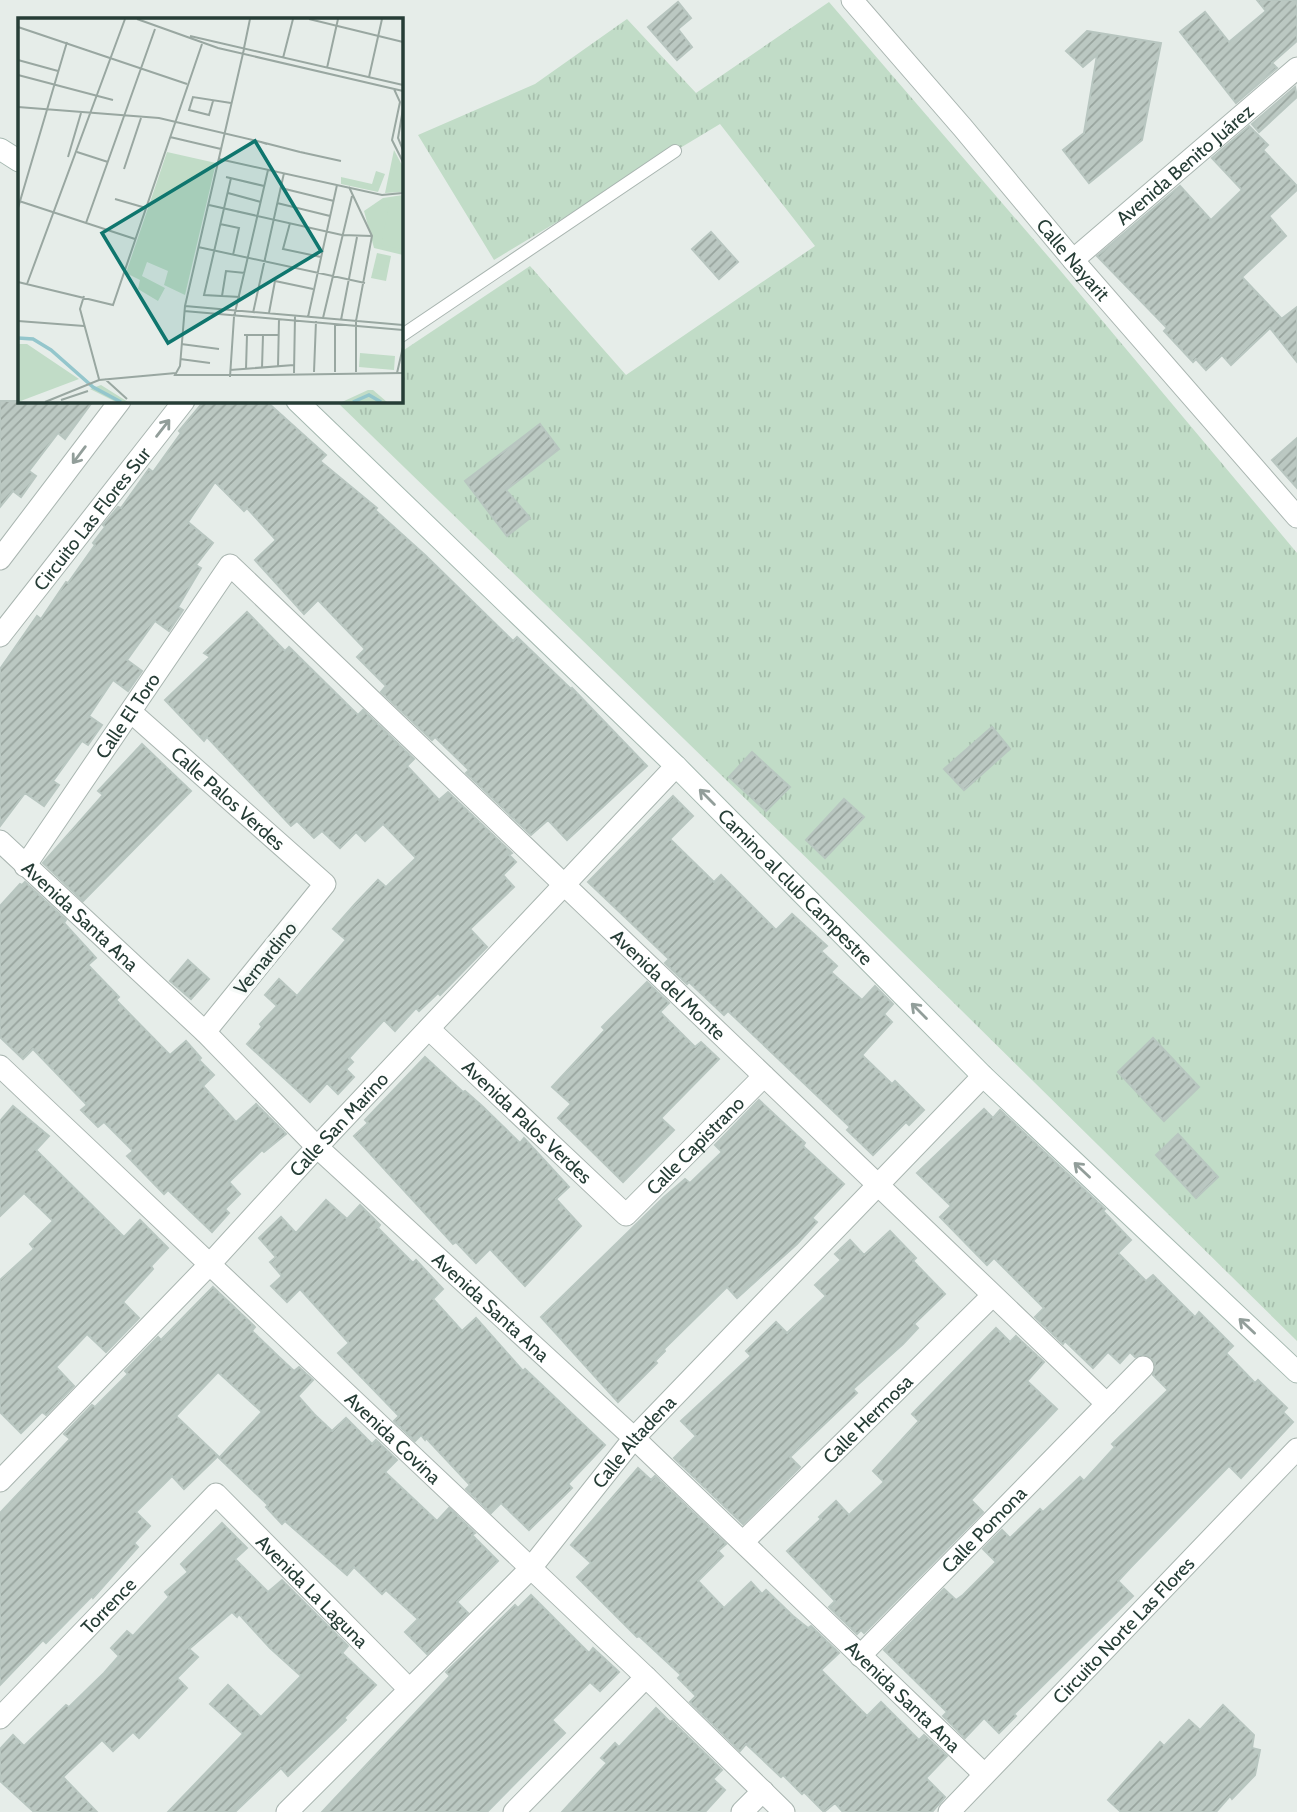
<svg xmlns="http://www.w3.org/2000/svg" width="1297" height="1812" viewBox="0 0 1297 1812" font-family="Cabin,sans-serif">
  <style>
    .grass { fill: url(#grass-tufts) }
    .building { fill: url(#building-hatch); stroke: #b8c6c0; stroke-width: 2 }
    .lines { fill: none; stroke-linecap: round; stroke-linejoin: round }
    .service-casing { stroke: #a9b5b0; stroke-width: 14 }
    .minor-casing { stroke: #a9b5b0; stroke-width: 23 }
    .secondary-casing { stroke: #a5b8b0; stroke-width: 23 }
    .service { stroke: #fff; stroke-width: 12 }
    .minor { stroke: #fff; stroke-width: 21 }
    .secondary { stroke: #fff; stroke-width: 21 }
    .oneway { stroke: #929e9a }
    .labels { text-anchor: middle; stroke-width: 7; stroke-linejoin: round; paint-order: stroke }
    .street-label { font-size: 19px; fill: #263d36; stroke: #f6faf8 }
    .inset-river { fill: none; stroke: #94c6cc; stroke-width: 3.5 }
    .inset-road { fill: none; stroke: #99a7a1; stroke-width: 2 }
    .view { fill: #0f766e; fill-opacity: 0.15; stroke: #0f766e; stroke-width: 3.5 }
    .inset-edge { fill: none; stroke: #263d36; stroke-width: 3.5 }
  </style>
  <defs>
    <pattern id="grass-tufts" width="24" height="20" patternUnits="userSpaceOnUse" patternTransform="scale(1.75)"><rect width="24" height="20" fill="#c1dcc7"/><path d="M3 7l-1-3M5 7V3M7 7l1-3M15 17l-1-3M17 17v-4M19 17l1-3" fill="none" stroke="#a6beac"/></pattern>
    <pattern id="building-hatch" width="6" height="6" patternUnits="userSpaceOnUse" patternTransform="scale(1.75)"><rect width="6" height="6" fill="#bbc8c2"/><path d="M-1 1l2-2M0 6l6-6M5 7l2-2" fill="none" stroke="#98a49e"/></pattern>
  </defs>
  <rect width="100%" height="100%" fill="#e6ede9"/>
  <polygon class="grass" points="829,2 1059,269 1297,553 1297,1341 824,875 336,401 401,401 401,352 530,266 626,375 815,246 720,124 494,260 418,135 535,84 627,19 696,93"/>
  <g class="building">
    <polygon points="1257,0 1297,0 1297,41 1272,63 1277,68 1236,103 1180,32 1205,12 1229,42 1266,11"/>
    <polygon points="678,2 691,18 678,29 692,47 677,60 648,27"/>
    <polygon points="1087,31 1161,43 1142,140 1089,183 1063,150 1084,133 1097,55 1083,67 1066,51"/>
    <polygon points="1295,87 1297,97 1259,132 1252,124"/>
    <polygon points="1249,126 1268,145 1263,150 1297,186 1297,190 1269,216 1286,236 1242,277 1281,318 1276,323 1297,307 1297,362 1270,328 1231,365 1222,355 1206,370 1196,359 1193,362 1164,331 1167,328 1097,256 1180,186 1211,220 1242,190 1212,158"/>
    <polygon points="711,232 738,262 719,279 692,249"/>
    <polygon points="0,401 93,401 65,439 58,433 29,471 36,476 21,497 13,491 0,507"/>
    <polygon points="204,401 266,401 326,455 320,461 377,508 375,510 425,555 513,641 517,637 571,689 572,688 647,766 567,840 548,820 531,835 466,773 469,770 435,737 432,740 381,692 386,686 357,657 365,649 318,600 304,614 255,560 276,540 247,508 244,511 215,482 188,522 213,543 196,565 201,568 178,607 183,610 169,631 155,621 127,660 142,671 128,691 113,680 89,716 102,725 88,745 82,741 53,781 59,785 44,806 25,793 0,826 0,669 37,616 41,619 66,582 68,583 95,545 93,543 105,527 103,525 118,507 121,508 149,469 153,472 181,433 179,431"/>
    <polygon points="540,424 559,449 506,490 530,518 507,536 465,481"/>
    <polygon points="1297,438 1297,488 1272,460"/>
    <polygon points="247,612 285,651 289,647 358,715 363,710 414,759 407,766 439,800 448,792 512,853 509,855 516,862 503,875 514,887 470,929 487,947 440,995 438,993 419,1011 416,1008 395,1031 384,1020 349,1058 353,1062 346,1069 354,1077 338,1094 327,1083 310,1102 247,1044 262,1027 260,1024 277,1006 265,995 279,979 297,996 346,940 333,929 355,904 378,880 386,887 416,858 383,824 365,841 356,832 340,848 322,831 314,838 297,821 291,826 207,737 204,741 165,700 210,657 204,653"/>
    <polygon points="992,727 1010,749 964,790 944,769"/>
    <polygon points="142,744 191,791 83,901 43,863 103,795 98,791"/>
    <polygon points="752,752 790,787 766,811 729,777"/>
    <polygon points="673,796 693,816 670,839 714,882 721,875 776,930 792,914 827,946 821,951 837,966 831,972 862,1000 875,986 893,1004 884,1014 892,1022 862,1055 892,1084 895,1081 924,1110 909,1125 906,1122 873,1155 847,1130 850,1127 728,1011 724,1015 689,982 687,984 665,963 669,959 588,882"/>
    <polygon points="844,799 864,817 825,858 806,840"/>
    <polygon points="25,882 66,920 64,923 96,958 88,965 119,997 116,1000 170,1055 186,1041 201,1058 199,1060 214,1075 203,1086 236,1122 256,1104 286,1134 264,1152 262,1150 229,1182 240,1194 225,1209 229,1213 212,1232 168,1190 164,1194 127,1156 133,1151 104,1122 98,1127 81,1110 87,1105 33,1049 23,1059 0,1037 0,906 20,884 22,885"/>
    <polygon points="188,960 209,979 191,999 170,981"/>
    <polygon points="647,982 669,1003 660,1012 695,1047 701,1042 719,1059 661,1118 674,1130 623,1182 558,1118 571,1104 552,1087 605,1030 602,1027"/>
    <polygon points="1153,1038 1199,1087 1164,1121 1118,1072"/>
    <polygon points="425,1057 463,1092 465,1091 481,1105 520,1143 524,1138 569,1187 556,1199 581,1226 525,1286 490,1249 476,1263 456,1242 453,1244 354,1136 368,1123 365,1120"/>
    <polygon points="759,1100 805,1143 803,1146 844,1184 812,1218 817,1222 797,1244 737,1298 727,1287 664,1349 665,1351 655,1361 657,1363 618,1402 541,1317 663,1198 685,1179 690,1183 722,1152 715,1145"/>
    <polygon points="13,1106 49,1136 36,1150 124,1237 140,1220 168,1248 151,1266 153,1269 123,1302 139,1318 106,1352 87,1334 56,1367 74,1386 46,1415 42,1412 21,1433 0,1412 0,1280 34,1249 30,1244 53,1221 24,1193 0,1216 0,1121"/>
    <polygon points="984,1109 993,1118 1000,1110 1105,1209 1103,1211 1131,1240 1118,1253 1146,1281 1153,1275 1195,1317 1199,1312 1233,1346 1226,1353 1255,1383 1258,1380 1287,1408 1283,1412 1293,1422 1241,1478 1229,1466 1131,1567 1118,1581 1133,1596 1014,1714 1016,1716 999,1733 984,1718 965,1738 943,1716 947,1712 884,1650 944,1589 956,1600 963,1595 996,1562 983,1549 1002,1530 1010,1538 1040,1509 1043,1512 1080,1477 1084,1481 1115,1447 1112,1444 1168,1390 1153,1375 1155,1363 1147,1355 1135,1357 1130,1352 1120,1363 1108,1352 1093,1368 1065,1341 1063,1344 1035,1317 1044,1308 994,1258 987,1265 940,1217 951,1206 917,1173"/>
    <polygon points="1178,1134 1218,1177 1196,1198 1156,1155"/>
    <polygon points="326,1200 347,1219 360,1205 380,1225 378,1228 413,1263 416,1260 443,1289 433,1299 462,1331 476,1318 523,1371 525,1369 605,1445 568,1484 572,1488 529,1530 501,1503 491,1513 466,1489 470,1485 426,1438 425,1440 421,1435 415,1441 394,1421 399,1416 338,1353 349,1343 300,1289 287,1302 271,1286 282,1276 270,1262 276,1257 259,1238 281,1217 296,1233"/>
    <polygon points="890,1231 916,1258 913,1261 945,1294 914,1324 918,1328 903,1344 853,1389 857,1393 790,1457 800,1467 743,1524 674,1458 696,1436 681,1421 751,1356 746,1351 776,1322 787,1333 826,1296 815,1285 841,1260 835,1254 850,1240 864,1255"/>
    <polygon points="213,1287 255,1327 252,1331 279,1357 294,1371 299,1367 313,1380 298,1396 314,1414 332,1431 346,1418 372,1444 376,1440 397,1460 385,1472 437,1521 449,1508 475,1533 472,1535 498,1561 457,1602 468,1613 427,1654 405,1632 418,1619 386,1590 382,1594 354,1567 347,1575 285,1521 282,1524 266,1507 268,1505 219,1458 262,1412 218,1372 176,1416 218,1456 184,1489 172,1476 136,1512 150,1526 134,1543 138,1547 93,1598 92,1596 46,1643 43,1640 0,1685 0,1513 70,1439 64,1434 92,1405 95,1407 128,1374 125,1371 158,1337 161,1340"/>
    <polygon points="996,1328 1010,1342 1016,1336 1044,1362 1027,1381 1057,1409 971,1500 983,1512 864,1633 861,1630 857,1634 829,1607 835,1601 787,1551 821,1519 819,1517 836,1501 849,1515 884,1482 873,1471 919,1421 912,1414"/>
    <polygon points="638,1468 651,1480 655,1476 726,1544 718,1551 723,1556 698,1581 724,1608 751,1582 762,1594 766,1590 793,1616 808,1628 811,1626 839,1653 821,1670 867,1716 881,1702 919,1740 924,1735 947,1756 926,1778 945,1797 932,1812 843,1812 835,1803 824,1812 804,1792 802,1794 783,1775 781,1777 746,1744 740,1751 690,1702 696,1696 678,1678 681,1675 639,1636 637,1637 577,1577 591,1563 571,1545"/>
    <polygon points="222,1523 247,1548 235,1559 268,1592 282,1580 348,1646 342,1653 376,1685 344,1718 346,1720 288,1776 281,1768 235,1812 168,1812 243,1734 210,1704 228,1685 261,1717 301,1676 270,1648 239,1614 237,1617 232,1612 189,1649 198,1657 177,1678 187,1688 139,1738 133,1732 113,1751 102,1740 63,1777 97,1812 34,1812 0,1781 0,1749 13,1735 24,1746 66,1705 69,1707 104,1673 119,1656 111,1648 127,1631 133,1636 169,1597 165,1592 188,1572 181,1564"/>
    <polygon points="531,1595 589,1653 593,1648 619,1672 600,1691 590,1682 552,1720 565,1733 549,1749 487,1812 322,1812 450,1676 446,1672 515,1605 518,1608"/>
    <polygon points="1223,1705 1254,1735 1252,1748 1260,1750 1255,1775 1232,1799 1230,1796 1216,1812 1121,1812 1108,1800 1160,1742 1164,1746 1189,1720 1200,1730"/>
    <polygon points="656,1708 670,1722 672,1721 722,1770 713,1779 725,1790 705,1812 562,1812 607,1763 601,1758 615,1743 619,1747"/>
  </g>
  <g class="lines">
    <defs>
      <polyline id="service" points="401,336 675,151"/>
      <g id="minor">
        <path id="s1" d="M852,0L963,128L1073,260L1297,517"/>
        <path id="s2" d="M1073,260L1297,68"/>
        <polyline points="0,559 120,401"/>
        <path id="s3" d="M0,636L184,401"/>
        <path id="s4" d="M131,712L325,884L205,1032"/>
        <path id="s5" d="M0,841L205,1032L317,1147L634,1438L984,1774"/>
        <path id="s6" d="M25,866L230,565L1107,1404"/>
        <path id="s7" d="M429,1029L626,1215L764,1076"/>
        <path id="s8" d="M0,1066L646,1677L784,1812"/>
        <path id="s9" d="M0,1481L209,1265L317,1147L676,766"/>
        <path id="s10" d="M743,1542L992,1296"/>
        <path id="s11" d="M860,1656L1143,1367"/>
        <path id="s12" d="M0,1718L216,1494L409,1689"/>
        <path id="s13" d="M287,1812L530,1569L634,1438L983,1076"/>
        <polyline points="514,1812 646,1677"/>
        <polyline points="742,1812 763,1791"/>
        <path id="s14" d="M949,1812L1297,1449"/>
      </g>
      <g id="secondary">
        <polyline points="0,149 19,161"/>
        <path id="s15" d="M297,401L676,766L983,1076L1297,1372"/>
      </g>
    </defs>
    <use href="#service" class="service-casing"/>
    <use href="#minor" class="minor-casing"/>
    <use href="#secondary" class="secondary-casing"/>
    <use href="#service" class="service"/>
    <use href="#minor" class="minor"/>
    <use href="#secondary" class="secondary"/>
  </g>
  <defs><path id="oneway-shaft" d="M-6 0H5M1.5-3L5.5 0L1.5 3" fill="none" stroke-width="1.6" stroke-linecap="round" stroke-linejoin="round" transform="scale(1.75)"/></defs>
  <g class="oneway">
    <use href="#oneway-shaft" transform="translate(163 428) rotate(-52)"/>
    <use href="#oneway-shaft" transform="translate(79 455) rotate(127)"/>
    <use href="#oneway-shaft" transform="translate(707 797) rotate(-135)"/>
    <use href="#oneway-shaft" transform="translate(919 1011) rotate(-135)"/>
    <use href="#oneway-shaft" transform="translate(1082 1170) rotate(-137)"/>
    <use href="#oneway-shaft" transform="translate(1247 1326) rotate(-137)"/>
  </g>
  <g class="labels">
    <g class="street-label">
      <text dy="7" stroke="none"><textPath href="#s2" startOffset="147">Avenida Benito Juárez</textPath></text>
      <text dy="7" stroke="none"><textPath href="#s1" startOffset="341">Calle Nayarit</textPath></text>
      <text dy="7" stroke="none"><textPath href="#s3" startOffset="149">Circuito Las Flores Sur</textPath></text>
      <text dy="7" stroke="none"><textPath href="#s6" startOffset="182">Calle El Toro</textPath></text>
      <text dy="7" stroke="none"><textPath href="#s4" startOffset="130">Calle Palos Verdes</textPath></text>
      <text dy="7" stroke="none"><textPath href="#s15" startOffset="696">Camino al club Campestre</textPath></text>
      <text dy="7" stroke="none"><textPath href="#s5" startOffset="110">Avenida Santa Ana</textPath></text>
      <text transform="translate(265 958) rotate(-51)" y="7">Vernardino</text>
      <text dy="7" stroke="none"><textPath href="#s6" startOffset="971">Avenida del Monte</textPath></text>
      <text dy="7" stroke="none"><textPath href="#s7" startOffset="135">Avenida Palos Verdes</textPath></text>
      <text dy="7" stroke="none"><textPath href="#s9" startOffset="492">Calle San Marino</textPath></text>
      <text dy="7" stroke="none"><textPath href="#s7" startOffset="369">Calle Capistrano</textPath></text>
      <text dy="7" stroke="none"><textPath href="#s5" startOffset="677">Avenida Santa Ana</textPath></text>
      <text dy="7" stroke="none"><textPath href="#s10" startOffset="175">Calle Hermosa</textPath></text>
      <text dy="7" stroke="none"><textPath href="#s8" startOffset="541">Avenida Covina</textPath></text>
      <text dy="7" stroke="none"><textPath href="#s13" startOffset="508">Calle Altadena</textPath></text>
      <text dy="7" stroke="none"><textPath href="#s11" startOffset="177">Calle Pomona</textPath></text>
      <text dy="7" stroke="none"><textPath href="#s12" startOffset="448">Avenida La Laguna</textPath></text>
      <text dy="7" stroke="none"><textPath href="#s12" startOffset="156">Torrence</textPath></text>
      <text dy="7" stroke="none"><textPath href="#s14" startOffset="252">Circuito Norte Las Flores</textPath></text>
      <text dy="7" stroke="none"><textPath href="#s5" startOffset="1244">Avenida Santa Ana</textPath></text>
    </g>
  </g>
  <g transform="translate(18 18)">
    <rect width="385" height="385" fill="#e6ede9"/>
    <path d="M376,132L385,149V174L367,175ZM149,134L198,145L167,277L146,267L150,253L129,244L124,258L147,270L140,283L120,271L122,262L108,255ZM358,153L367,156L360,174L323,166V159L354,166ZM0,326H9L61,361L0,384ZM83,367L110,384H98L72,371Z" fill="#c1dcc7"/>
    <path d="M355,372L369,384H324L350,372Z" fill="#c1dcc7"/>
    <path d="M385,177V237L356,230L346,193L365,180Z" fill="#c1dcc7"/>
    <path d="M371,188L385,191V231L363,227ZM359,235L373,238L368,263L353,260ZM342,335L377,338L376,352L341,349Z" fill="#c1dcc7"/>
    <path class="inset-river" d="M0,320L15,321L33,332L75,369L103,384M335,384L351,377L363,384"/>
    <path class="inset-road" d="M119,1L200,30L385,73M291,1L385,24M0,9L169,66M172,18L385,67M226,30L232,1M226,31L167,288L162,348L157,357H253M265,40L275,1M0,42L40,53M309,50L320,1M0,57L95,82M351,59L364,1M376,71L382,84L374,122L385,144M195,83L191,97L171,92L175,79L213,85M0,89L141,100L243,124M385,91L380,120L385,132M152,119L203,131M249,126L243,124L282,134M59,134L90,144M287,135L282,134L323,143M50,139L63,95M201,141L364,177L385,175M106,151L123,100M208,159L246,168M213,160L186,277L222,279M331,169L354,218L338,303V354M263,170L316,183M210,175L243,184M97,181L128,190M1,183L117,221M259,185L312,198M191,187L324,217L354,218M0,190L49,24M68,205L137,11M272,205L265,231L303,239M202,206L221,210L215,237M180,229L347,265M0,264L95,287L184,26M9,266L107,1M66,278L62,291L81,361M204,278L208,253L227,255M167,288L385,307M166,293L385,312M235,295L266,155M251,295L257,263L295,271M290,299L319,167M305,300L334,178M323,302L339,219M0,303L66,308M226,317H261M163,326L201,331M162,341L192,345M260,349L261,301M244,350L245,317M228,351L229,317M212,352L276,347M296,354L298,303M317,354V306M276,355L277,298M379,355L385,329M250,357L385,355M212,359L216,299L250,152M87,361L109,381M43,382L70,373M27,384L81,362L158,355"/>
    <path class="view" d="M237,123L303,233L150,325L84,215Z"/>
    <rect width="385" height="385" class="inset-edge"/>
  </g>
</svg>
